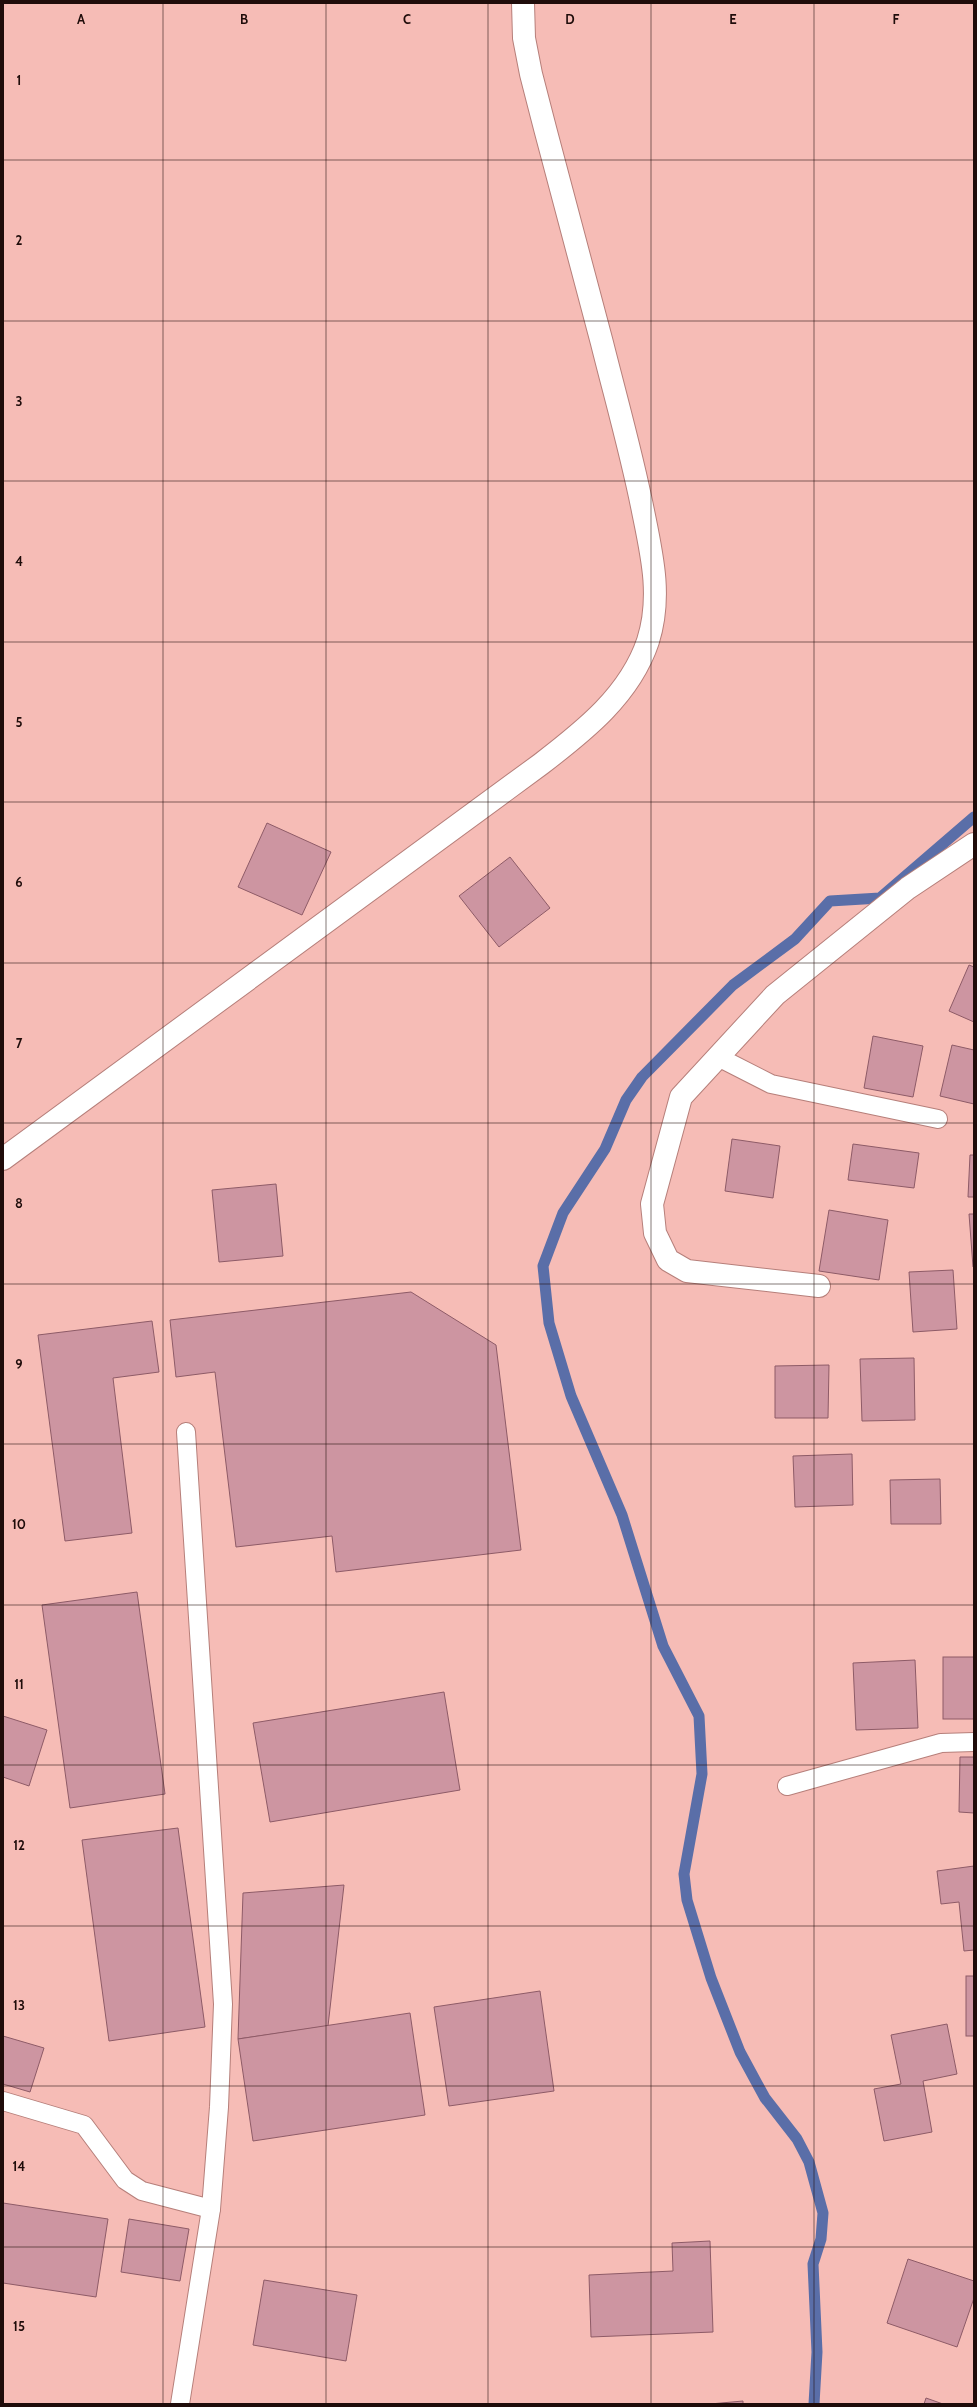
<svg xmlns="http://www.w3.org/2000/svg" width="977" height="2407" viewBox="0 0 977 2407" font-family="Cabin,sans-serif">
  <style>
    .lines { fill: none; stroke-linecap: round; stroke-linejoin: round }
    .stream { stroke: #5a6ea8; stroke-width: 11 }
    .building { fill: #cd95a1; stroke: #8e5b67 }
    .lane-casing { stroke: #b67f7a; stroke-width: 20 }
    .street-casing { stroke: #b67f7a; stroke-width: 24 }
    .lane { stroke: #fff; stroke-width: 18 }
    .street { stroke: #fff; stroke-width: 22 }
    .grid { fill: none; stroke: #1f0c0a; stroke-width: 1; stroke-opacity: 0.55 }
    .grid-label { font-size: 13px; text-anchor: middle; font-weight: bold; fill: #1f0c0a; stroke: #f6bcb6; stroke-width: 4; stroke-linejoin: round; paint-order: stroke }
  </style>
  <rect width="100%" height="100%" fill="#f6bcb6"/>
  <g class="lines">
    <polyline class="stream" points="814,2404 817,2352 813,2264 821,2239 823,2213 809,2162 797,2139 765,2098 740,2052 711,1978 687,1900 684,1874 702,1774 699,1716 663,1646 622,1515 571,1396 549,1323 543,1266 563,1213 605,1149 626,1100 642,1077 733,985 795,939 830,901 880,898 974,817"/>
  </g>
  <g class="building">
    <polygon points="267,823 331,852 302,915 238,887"/>
    <polygon points="510,857 550,908 499,947 459,896"/>
    <polygon points="969,965 974,967 974,1022 949,1011"/>
    <polygon points="873,1036 923,1046 913,1097 864,1088"/>
    <polygon points="952,1045 974,1050 974,1104 940,1096"/>
    <polygon points="732,1139 780,1146 773,1198 725,1191"/>
    <polygon points="853,1144 919,1153 914,1188 848,1180"/>
    <polygon points="970,1155 974,1155 974,1197 968,1197"/>
    <polygon points="276,1184 283,1256 219,1262 212,1190"/>
    <polygon points="829,1210 888,1220 879,1280 819,1271"/>
    <polygon points="969,1214 974,1214 974,1267 973,1267"/>
    <polygon points="953,1270 957,1329 913,1332 909,1272"/>
    <polygon points="411,1292 496,1345 521,1550 336,1572 332,1536 236,1547 215,1372 176,1377 170,1320"/>
    <polygon points="152,1321 159,1372 113,1378 132,1533 65,1541 38,1335"/>
    <polygon points="914,1358 915,1420 862,1421 860,1359"/>
    <polygon points="829,1365 828,1418 775,1418 775,1366"/>
    <polygon points="852,1454 853,1505 795,1507 793,1456"/>
    <polygon points="940,1479 941,1524 891,1524 890,1480"/>
    <polygon points="137,1592 165,1794 70,1808 42,1605"/>
    <rect x="943" y="1657" width="31" height="62"/>
    <polygon points="915,1660 918,1728 856,1730 853,1663"/>
    <polygon points="444,1692 460,1790 270,1822 253,1723"/>
    <polygon points="3,1716 47,1730 29,1786 3,1777"/>
    <polygon points="960,1757 974,1757 974,1813 959,1812"/>
    <polygon points="178,1828 205,2027 109,2041 82,1840"/>
    <polygon points="974,1866 974,1950 964,1951 959,1902 941,1904 937,1871"/>
    <polygon points="344,1885 328,2026 238,2039 243,1893"/>
    <rect x="966" y="1976" width="8" height="60"/>
    <polygon points="540,1991 554,2091 449,2106 434,2007"/>
    <polygon points="410,2013 425,2115 253,2141 238,2039"/>
    <polygon points="947,2024 957,2074 923,2081 932,2132 884,2141 874,2089 901,2084 891,2035"/>
    <polygon points="3,2036 44,2048 30,2092 3,2084"/>
    <polygon points="3,2203 108,2219 96,2297 3,2283"/>
    <polygon points="129,2219 189,2229 180,2281 121,2272"/>
    <polygon points="710,2241 713,2332 591,2337 589,2275 673,2271 672,2243"/>
    <polygon points="908,2259 974,2281 974,2298 957,2347 887,2323"/>
    <polygon points="264,2280 357,2295 346,2361 253,2345"/>
    <polygon points="926,2398 943,2404 924,2404"/>
    <polygon points="743,2401 743,2404 710,2404"/>
  </g>
  <g class="lines">
    <defs>
      <g id="lane">
        <polyline points="718,1057 771,1084 938,1119"/>
        <polyline points="787,1786 941,1743 974,1742"/>
        <polyline points="3,2101 84,2125 125,2180 142,2191 211,2209"/>
        <polyline points="180,2404 211,2209 219,2107 223,2004 186,1432"/>
      </g>
      <g id="street">
        <path d="M3,1159L541,764C584,731 630,695 648,641C662,597 652,555 643,511C632,455 616,399 602,343C578,254 554,164 531,74L524,38L523,3"/>
        <polyline points="819,1286 687,1271 668,1260 655,1233 652,1204 681,1097 775,995 908,888 974,844"/>
      </g>
    </defs>
    <use href="#lane" class="lane-casing"/>
    <use href="#street" class="street-casing"/>
    <use href="#lane" class="lane"/>
    <use href="#street" class="street"/>
  </g>
  <path class="grid" d="M163,3V2404M326,3V2404M488,3V2404M651,3V2404M814,3V2404M3,160H974M3,321H974M3,481H974M3,642H974M3,802H974M3,963H974M3,1123H974M3,1284H974M3,1444H974M3,1605H974M3,1765H974M3,1926H974M3,2086H974M3,2247H974"/>
  <g class="grid-label">
    <text x="81" y="24">A</text>
    <text x="244" y="24">B</text>
    <text x="407" y="24">C</text>
    <text x="570" y="24">D</text>
    <text x="733" y="24">E</text>
    <text x="896" y="24">F</text>
    <text x="19" y="85">1</text>
    <text x="19" y="245">2</text>
    <text x="19" y="406">3</text>
    <text x="19" y="566">4</text>
    <text x="19" y="727">5</text>
    <text x="19" y="887">6</text>
    <text x="19" y="1048">7</text>
    <text x="19" y="1208">8</text>
    <text x="19" y="1369">9</text>
    <text x="19" y="1529">10</text>
    <text x="19" y="1689">11</text>
    <text x="19" y="1850">12</text>
    <text x="19" y="2010">13</text>
    <text x="19" y="2171">14</text>
    <text x="19" y="2331">15</text>
  </g>
  <rect width="977" height="2407" fill="none" stroke="#1f0c0a" stroke-width="8"/>
</svg>
